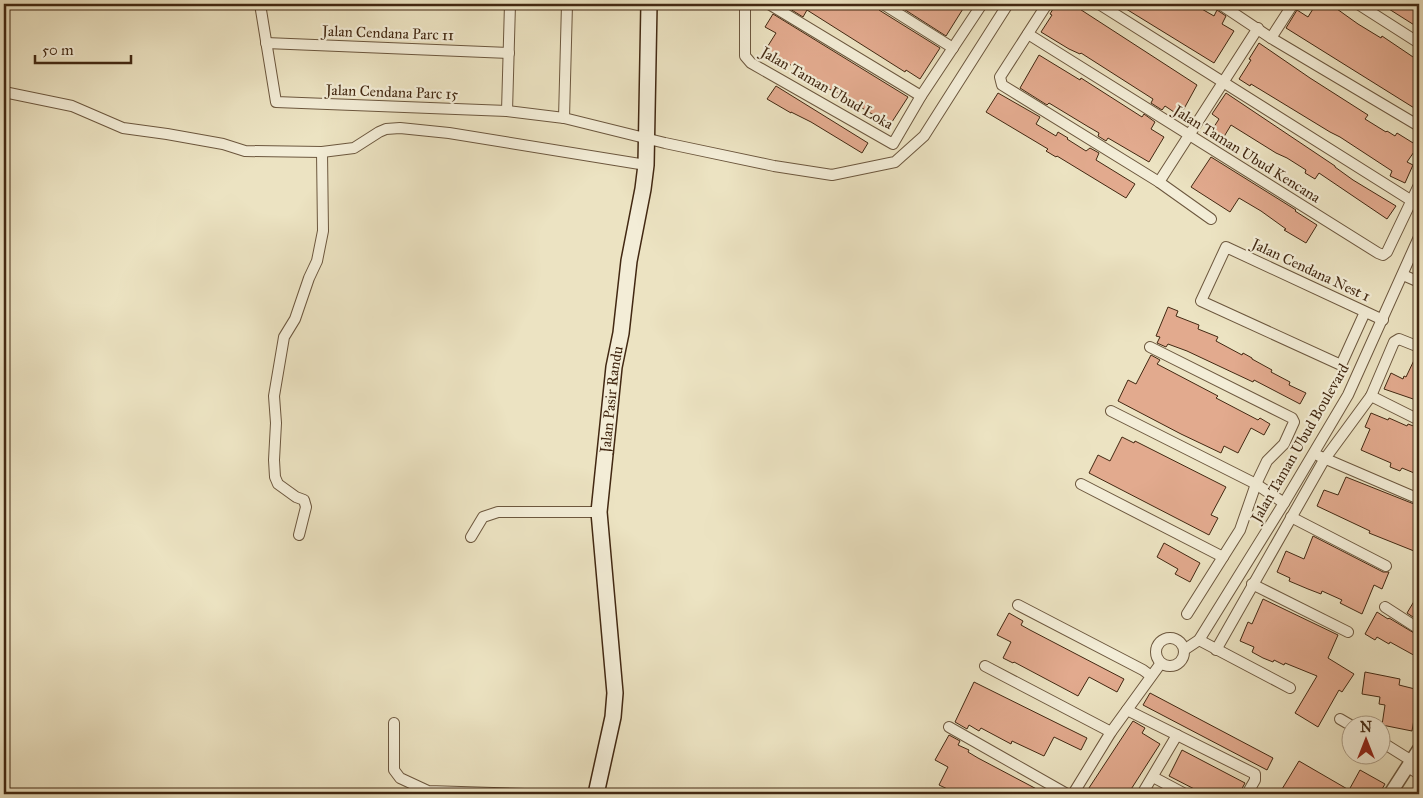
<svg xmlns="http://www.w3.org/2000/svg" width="1423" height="798" viewBox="0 0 1423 798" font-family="'IM FELL Great Primer',serif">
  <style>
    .building { fill: #e2aa8e; stroke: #422812 }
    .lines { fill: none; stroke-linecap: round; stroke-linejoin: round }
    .minor-casing { stroke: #6c573e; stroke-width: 12 }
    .tertiary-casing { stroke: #6c573e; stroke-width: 15 }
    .secondary-casing { stroke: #422812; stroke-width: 18 }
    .minor { stroke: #f3edd7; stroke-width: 10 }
    .tertiary { stroke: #f3edd7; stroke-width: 12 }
    .secondary { stroke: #f3edd7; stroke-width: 15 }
    .labels { text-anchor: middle; stroke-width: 4.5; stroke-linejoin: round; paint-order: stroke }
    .street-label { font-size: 15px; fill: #422812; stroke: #f3edd7 }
  </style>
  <rect width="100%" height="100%" fill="#ece3c2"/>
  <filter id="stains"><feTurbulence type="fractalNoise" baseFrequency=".004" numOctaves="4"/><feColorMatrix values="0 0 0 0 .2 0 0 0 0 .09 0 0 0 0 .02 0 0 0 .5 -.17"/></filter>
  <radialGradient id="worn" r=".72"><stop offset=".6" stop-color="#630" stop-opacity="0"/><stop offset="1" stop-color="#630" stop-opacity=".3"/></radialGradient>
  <g class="building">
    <polygon points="782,4 876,4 879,10 940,48 920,79 906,70 905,72 807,10 803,17"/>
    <polygon points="896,4 966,4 946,36"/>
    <polygon points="1056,4 1072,4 1197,85 1180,116 1165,106 1162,110 1151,103 1153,99 1081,53 1080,54 1069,49 1041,32 1052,15 1050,14"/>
    <polygon points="1118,4 1193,4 1214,16 1217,10 1226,16 1222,24 1234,31 1214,63"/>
    <polygon points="1316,4 1330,4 1358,24 1381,38 1382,36 1419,61 1419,111 1286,28 1297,10 1308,17"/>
    <polygon points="1381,4 1410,4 1419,10 1419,28"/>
    <polygon points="773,14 908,97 890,125 836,92 826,88 766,49 776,33 765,27"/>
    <polygon points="1259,43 1310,78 1368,115 1365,119 1386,132 1387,131 1395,136 1397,133 1418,146 1407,162 1413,165 1405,183 1390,176 1392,171 1340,137 1330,132 1261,90 1251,84 1250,86 1239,79 1251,60 1249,59"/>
    <polygon points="1039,55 1080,80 1081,78 1142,117 1144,114 1155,122 1151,129 1164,137 1149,162 1108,138 1106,141 1098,136 1099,133 1087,126 1049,103 1047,105 1020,88"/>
    <polygon points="776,86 868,143 862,153 811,122 791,112 791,113 767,99"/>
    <polygon points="998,93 1040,117 1036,124 1056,136 1058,132 1068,138 1067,139 1086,151 1090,148 1099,153 1096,160 1135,184 1126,198 1057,156 1056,157 1046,151 1048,149 986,112"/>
    <polygon points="1226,93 1335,166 1335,167 1353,180 1396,206 1387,219 1319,173 1315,179 1305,173 1306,170 1287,158 1276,153 1231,125 1222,140 1210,133 1219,119 1212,114"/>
    <polygon points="1211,157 1296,210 1295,211 1317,225 1306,243 1284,230 1286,229 1261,211 1239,198 1230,212 1191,187"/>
    <polygon points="1168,307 1178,311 1176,316 1199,325 1198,329 1218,337 1216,341 1242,355 1243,353 1252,358 1252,359 1272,370 1271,372 1290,382 1289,385 1306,393 1300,404 1254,380 1253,382 1187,351 1168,344 1166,347 1157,343 1160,337 1156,336"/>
    <polygon points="1417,354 1419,354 1419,401 1384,389 1391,373 1403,379 1404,376 1406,377"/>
    <polygon points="1151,355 1160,360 1157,364 1218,396 1216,398 1258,420 1260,418 1270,424 1264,435 1251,428 1238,453 1224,446 1221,453 1181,434 1118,401 1128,380 1136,384"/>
    <polygon points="1371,413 1388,420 1389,418 1407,426 1408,424 1419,428 1419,475 1402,468 1400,471 1390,467 1391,463 1361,450 1370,429 1365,427"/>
    <polygon points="1122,437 1134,443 1135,441 1226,487 1211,515 1218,518 1209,535 1089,473 1098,455 1110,461"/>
    <polygon points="1346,477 1419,506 1419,553 1369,533 1370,531 1317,506 1324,490 1338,495"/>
    <polygon points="1313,536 1383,572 1389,572 1382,589 1374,585 1362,614 1340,603 1342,600 1322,591 1321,594 1308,589 1289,581 1290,578 1277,572 1286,551 1304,559"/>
    <polygon points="1164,543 1200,563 1190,582 1175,574 1178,569 1157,557"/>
    <polygon points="1419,593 1419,621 1407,613"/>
    <polygon points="1263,599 1338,635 1328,658 1354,674 1342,692 1339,690 1318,727 1295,713 1317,676 1285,663 1284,665 1274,660 1273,662 1263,658 1252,652 1254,647 1240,641 1248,622 1252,624"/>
    <polygon points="1377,612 1388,619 1389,618 1419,636 1419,658 1390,642 1389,644 1377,637 1375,640 1365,634"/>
    <polygon points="1009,613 1023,621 1021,625 1030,630 1124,679 1117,692 1089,677 1078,696 1014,662 1013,663 1003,658 1011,642 997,635"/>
    <polygon points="1365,672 1400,679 1399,685 1419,690 1412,731 1382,725 1385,705 1379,704 1380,697 1362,694"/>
    <polygon points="974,682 1087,738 1081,750 1054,737 1044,756 1012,741 1011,744 981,728 979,731 969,725 967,729 955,722"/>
    <polygon points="1150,693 1273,758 1267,770 1143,705"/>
    <polygon points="1133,721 1145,728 1142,733 1160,744 1128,794 1085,794"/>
    <polygon points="949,735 960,741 958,745 969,750 968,752 978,758 1046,794 958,794 939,785 948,767 935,760"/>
    <polygon points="1182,750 1245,783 1239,794 1204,794 1169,776"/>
    <polygon points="1299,761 1349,790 1360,770 1385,784 1379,794 1279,794"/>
  </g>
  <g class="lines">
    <defs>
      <g id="minor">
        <polyline points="260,4 276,102 507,111 564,118 665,143 774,166 832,175 895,162 924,136 1008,4"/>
        <polyline points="745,4 745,56 751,63 893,144 921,96 982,4"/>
        <polyline points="769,4 921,96"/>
        <polyline points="883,4 953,48"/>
        <polyline points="1047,4 1000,77 1002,85 1159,182 1211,219"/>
        <polyline points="1099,4 1412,201"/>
        <polyline points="1220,4 1271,38 1419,126"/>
        <polyline points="1358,4 1419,43"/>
        <polyline points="1028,34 1378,253 1383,255 1387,252 1419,185"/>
        <polyline points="1271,38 1293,4"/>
        <polyline points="266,43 509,53"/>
        <polyline points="4,92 72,106 123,128 167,134 223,144 245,151 322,152 354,148 379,132 386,129 400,128 449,133 646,165"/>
        <polyline points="507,111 510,4"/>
        <polyline points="564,118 567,4"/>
        <polyline points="1159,182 1258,28"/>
        <polyline points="1403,275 1419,282"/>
        <polyline points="1365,312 1341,365 1201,301 1226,247 1383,320"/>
        <polyline points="1150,347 1292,418 1294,422 1284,444 1267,461 1256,484 1240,530 1187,614"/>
        <polyline points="1371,396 1419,420"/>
        <polyline points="1111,411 1256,484 1284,503"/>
        <polyline points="1319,456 1419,499"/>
        <polyline points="1081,484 1223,557"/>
        <polyline points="1291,517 1386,566"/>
        <polyline points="299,535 306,507 304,500 296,497 278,484 275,477 274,460 276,423 274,396 284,337 295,319 309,278 317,261 323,231 322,152"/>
        <polyline points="471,537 483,517 498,512 599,512"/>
        <polyline points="1252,584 1348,632"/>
        <polyline points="1018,605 1143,670 1151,676"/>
        <polyline points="1385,607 1419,629"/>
        <circle cx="1170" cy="652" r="14"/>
        <polyline points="1199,640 1290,688"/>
        <polyline points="1184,650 1199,640 1284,503 1348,395 1419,237"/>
        <polyline points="1216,650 1324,460 1371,396 1394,342 1399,339 1419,347"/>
        <polyline points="985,666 1111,732"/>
        <polyline points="1127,710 1255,774 1255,780 1247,794"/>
        <polyline points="1340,719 1352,726"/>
        <polyline points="394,723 394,770 400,778 428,791 525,794"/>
        <polyline points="949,727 1067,794"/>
        <polyline points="1380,741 1412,761"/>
        <polyline points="1408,767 1419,774"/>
        <polyline points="1153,777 1185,794"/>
        <polyline points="1073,794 1111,732 1161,663"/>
        <polyline points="1142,794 1177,735"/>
      </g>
      <polyline id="tertiary" points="1390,794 1419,749"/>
      <g id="secondary">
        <path id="s1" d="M596,794L613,717L615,693L599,512L614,367L621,333L629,261L643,189L646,165L649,4"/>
      </g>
    </defs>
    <use href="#minor" class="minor-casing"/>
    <use href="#tertiary" class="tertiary-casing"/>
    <use href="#secondary" class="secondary-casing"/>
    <use href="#minor" class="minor"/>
    <use href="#tertiary" class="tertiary"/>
    <use href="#secondary" class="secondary"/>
  </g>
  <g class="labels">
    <g class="street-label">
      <text transform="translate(388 33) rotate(2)" y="5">Jalan Cendana Parc 11</text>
      <text transform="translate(827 88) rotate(30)" y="5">Jalan Taman Ubud Loka</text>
      <text transform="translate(392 92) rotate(2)" y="5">Jalan Cendana Parc 15</text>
      <text transform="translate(1247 154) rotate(32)" y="5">Jalan Taman Ubud Kencana</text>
      <text transform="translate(1311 270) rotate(25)" y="5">Jalan Cendana Nest 1</text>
      <text dy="5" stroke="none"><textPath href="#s1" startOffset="398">Jalan Pasir Randu</textPath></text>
      <text transform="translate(1300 443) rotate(-60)" y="5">Jalan Taman Ubud Boulevard</text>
    </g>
  </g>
  <rect width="1423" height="798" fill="none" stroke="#ece3c2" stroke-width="20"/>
  <rect x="5" y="5" width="1413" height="788" fill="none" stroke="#422812" stroke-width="2.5"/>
  <rect x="10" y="10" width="1403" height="778" fill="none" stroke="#422812"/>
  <g transform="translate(1366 740)"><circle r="24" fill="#f3edd7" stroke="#ac9e88"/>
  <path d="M0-4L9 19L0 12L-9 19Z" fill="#8f2418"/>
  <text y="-8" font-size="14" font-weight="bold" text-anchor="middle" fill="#422812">N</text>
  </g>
  <path d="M35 55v8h96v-8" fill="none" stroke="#422812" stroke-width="2.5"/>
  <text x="42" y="55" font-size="15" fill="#422812" stroke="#f3edd7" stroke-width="4" paint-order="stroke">50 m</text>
  <rect width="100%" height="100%" filter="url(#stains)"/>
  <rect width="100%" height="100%" fill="url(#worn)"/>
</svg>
